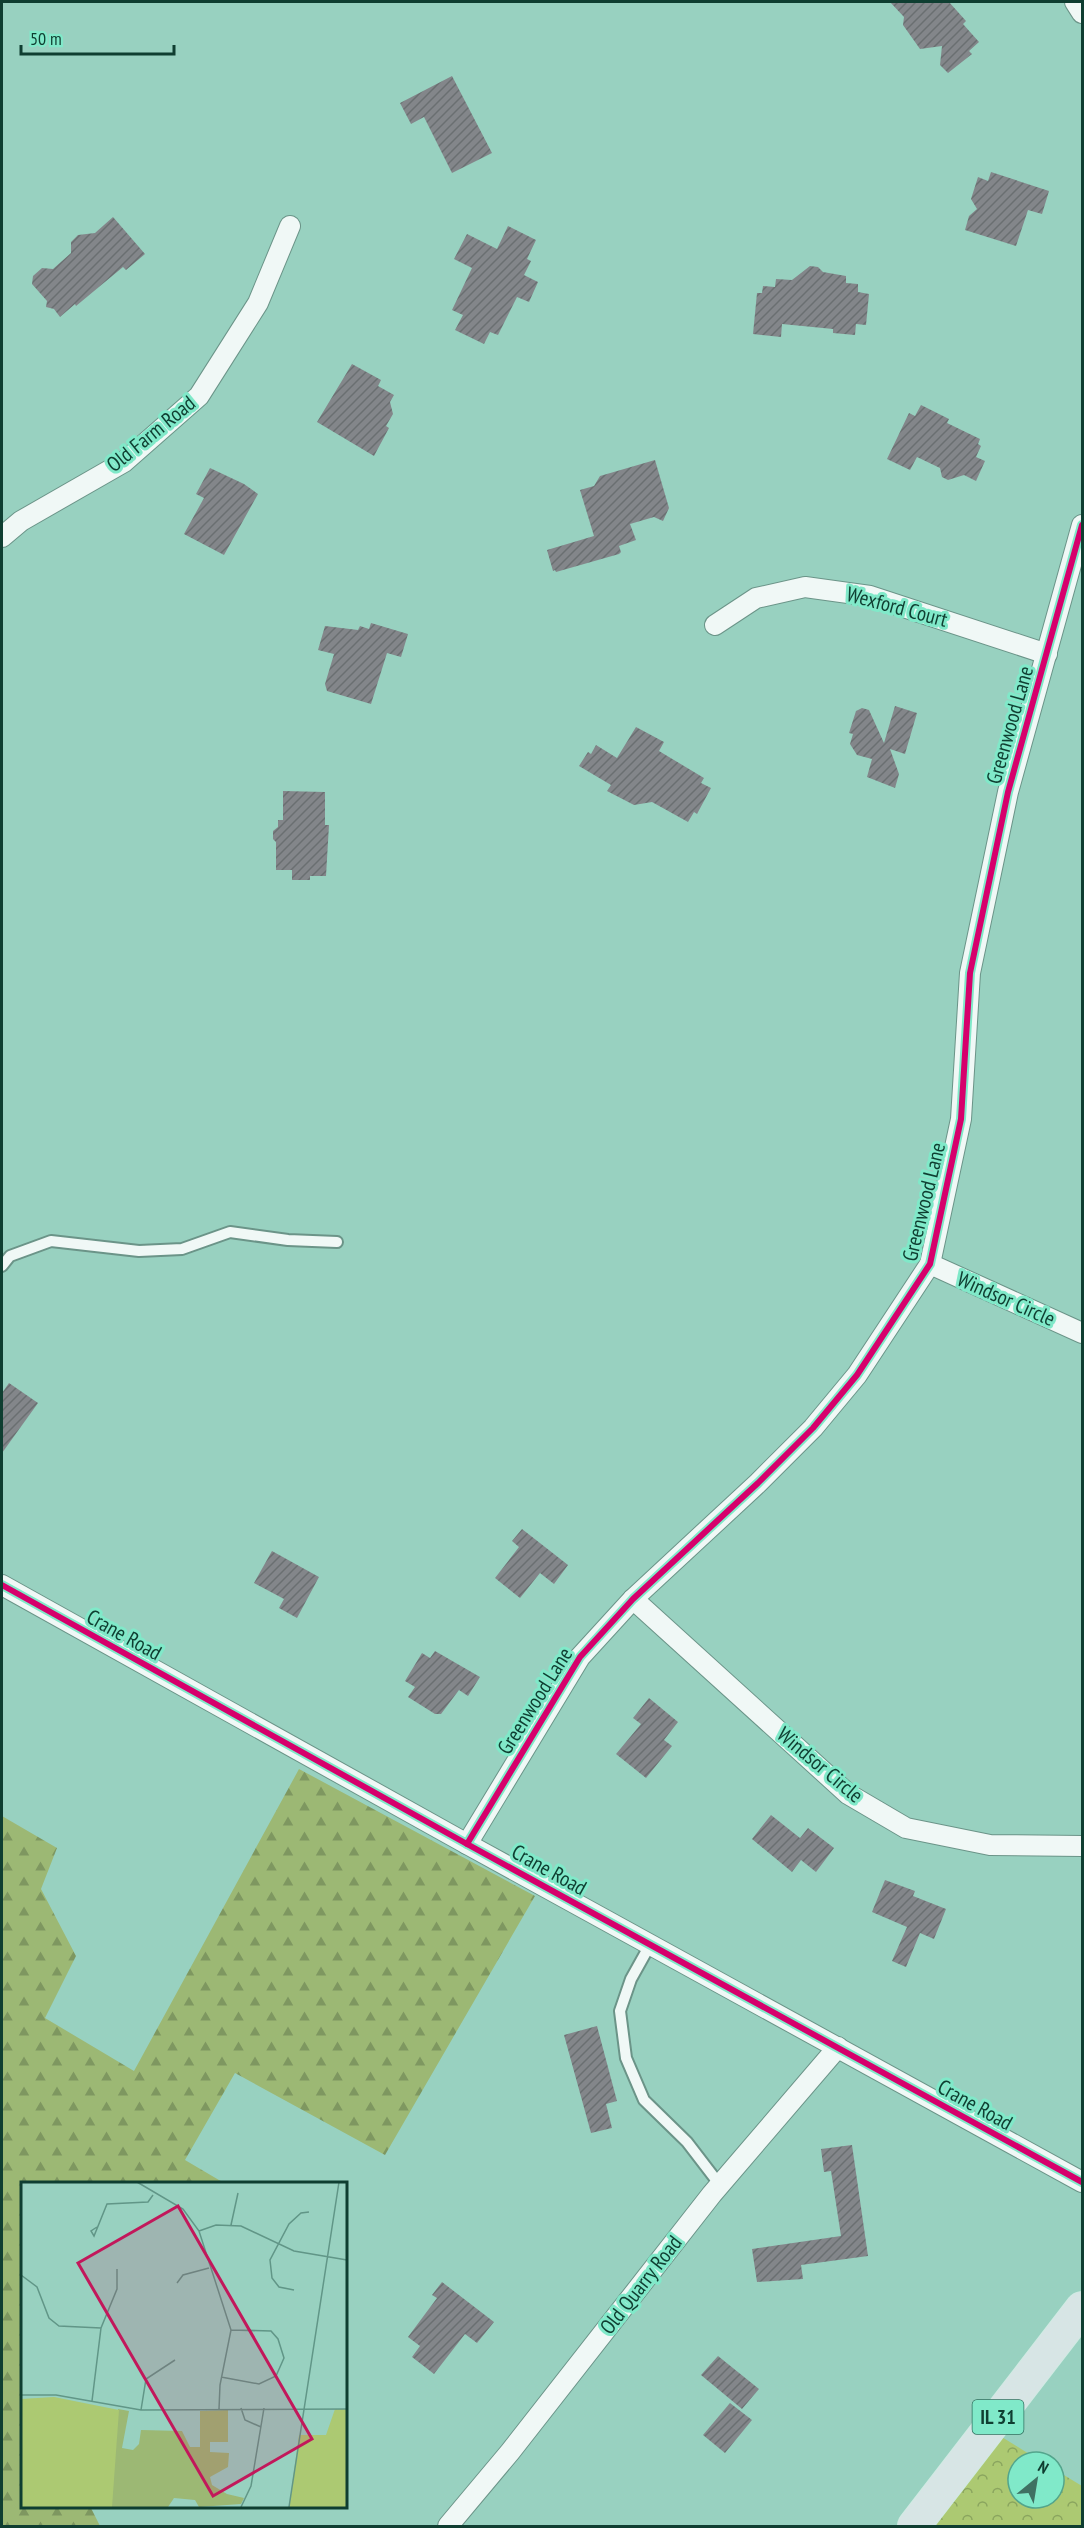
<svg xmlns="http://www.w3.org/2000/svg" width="1084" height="2528" viewBox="0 0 1084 2528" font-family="'PT Sans Narrow',sans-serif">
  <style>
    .forest { fill: url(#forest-firs) }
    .park { fill: url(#park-crowns) }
    .building { fill: url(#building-hatch) }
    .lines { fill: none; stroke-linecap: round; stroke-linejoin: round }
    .lane-casing { stroke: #6b9488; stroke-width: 14 }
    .street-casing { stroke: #6b9488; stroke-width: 22 }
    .primary-casing { stroke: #d1eae3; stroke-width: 34 }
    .lane { stroke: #f0f8f6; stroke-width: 10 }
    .street { stroke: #f0f8f6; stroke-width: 20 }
    .primary { stroke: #d7e5e5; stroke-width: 32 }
    .cycleway-casing { stroke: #80e9c9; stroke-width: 10 }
    .cycleway { stroke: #d6006c; stroke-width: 6 }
    .labels { text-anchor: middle; stroke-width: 6; stroke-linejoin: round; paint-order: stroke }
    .shield { fill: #80e9c9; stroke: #31715f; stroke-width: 1.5 }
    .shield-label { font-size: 20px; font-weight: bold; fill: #0f3e31 }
    .street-label { font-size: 21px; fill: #0f3e31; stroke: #80e9c9 }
    .inset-road { fill: none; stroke: #619687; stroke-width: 1.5 }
    .view { fill: #c2185b; fill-opacity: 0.15; stroke: #c2185b; stroke-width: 3 }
    .inset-edge { fill: none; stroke: #0f3e31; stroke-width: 3 }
  </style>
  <defs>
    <pattern id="forest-firs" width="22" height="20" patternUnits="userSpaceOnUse" patternTransform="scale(1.5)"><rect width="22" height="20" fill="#9cb874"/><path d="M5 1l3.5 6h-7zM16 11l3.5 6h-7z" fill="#7e9760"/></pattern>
    <pattern id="park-crowns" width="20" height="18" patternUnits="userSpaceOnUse" patternTransform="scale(1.5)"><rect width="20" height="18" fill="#acc972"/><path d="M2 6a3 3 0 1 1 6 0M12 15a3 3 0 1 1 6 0" fill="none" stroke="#8aa55e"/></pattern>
    <pattern id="building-hatch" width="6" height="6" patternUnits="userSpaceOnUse" patternTransform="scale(1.5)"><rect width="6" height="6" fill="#83868a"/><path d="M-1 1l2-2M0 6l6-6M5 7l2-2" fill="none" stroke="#6a6f71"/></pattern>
  </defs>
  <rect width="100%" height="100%" fill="#98d1c0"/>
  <polygon class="forest" points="299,1769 535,1896 385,2155 235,2073 185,2160 224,2183 22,2183 22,2506 90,2506 100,2526 2,2526 2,1816 57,1848 41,1889 76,1956 45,2018 134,2071"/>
  <polygon class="park" points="997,2434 1042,2462 1018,2462 1018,2498 1054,2498 1054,2469 1082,2486 1082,2526 925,2526"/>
  <g class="building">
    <polygon points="890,2 949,2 966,21 963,24 979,42 969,51 972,54 948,73 940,65 942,46 920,49 903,25 904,17"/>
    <polygon points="452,76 492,153 452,173 424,117 411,124 400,103"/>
    <polygon points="991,172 1049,191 1042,214 1028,210 1016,246 965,230 969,216 977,209 971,199 978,177 988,181"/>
    <polygon points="113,217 145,254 126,270 123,267 76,306 75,304 60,317 54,309 46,307 47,301 32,284 33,276 42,268 53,269 71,253 71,242 78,235 95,233"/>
    <polygon points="508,226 536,240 527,259 531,261 524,275 538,282 529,302 517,297 498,335 490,332 484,344 455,330 463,315 452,310 472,268 454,259 467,234 497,249"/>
    <polygon points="810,266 818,267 823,272 846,276 846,283 858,284 858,292 869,294 866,325 856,324 855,335 833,333 833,329 782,324 781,337 753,334 757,293 762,293 763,286 775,287 776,279 792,280"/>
    <polygon points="352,364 381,380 378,386 394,395 390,402 393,414 386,426 389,428 374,456 317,422"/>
    <polygon points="921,405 949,419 947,423 980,439 978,444 981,446 976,457 985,461 976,481 964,475 948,480 942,477 940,468 917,457 910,470 887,459 909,413 915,416"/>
    <polygon points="655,460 669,508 663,521 654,517 630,524 636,540 619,546 621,552 619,554 556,572 555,570 553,571 547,550 594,536 580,490 594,486 600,476"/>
    <polygon points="210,468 244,484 258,494 224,555 184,534 204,498 196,494"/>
    <polygon points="371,623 408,634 401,657 387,653 371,704 327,691 325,684 334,654 318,650 325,626 358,630 360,626 369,629"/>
    <polygon points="895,706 917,713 905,754 890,749 899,774 895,788 867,777 872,759 857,755 850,744 853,734 849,733 856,711 862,708 869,710 884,743"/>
    <polygon points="636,727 664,742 659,751 704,778 701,783 711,788 697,814 694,812 688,822 652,802 634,805 607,791 611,785 579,766 588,752 591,754 596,745 617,758"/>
    <polygon points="283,791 325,792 325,825 329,825 326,876 310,876 310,880 292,880 292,870 276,870 276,842 273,839 273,831 278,827 278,820 283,820"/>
    <polygon points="9,1383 38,1403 2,1453 2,1393"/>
    <polygon points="522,1529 568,1565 554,1584 540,1573 520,1598 495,1578 519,1547 512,1541"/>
    <polygon points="272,1551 319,1577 297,1618 279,1608 284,1599 254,1583"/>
    <polygon points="435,1651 480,1677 468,1696 459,1690 441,1714 435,1714 408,1697 415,1687 405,1681 422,1653 430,1658"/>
    <polygon points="649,1698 678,1722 664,1740 672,1746 646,1778 616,1754 641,1724 633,1718"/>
    <polygon points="771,1815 800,1838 808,1828 834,1848 816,1872 801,1860 792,1872 752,1839"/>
    <polygon points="885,1880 915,1891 913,1896 946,1909 934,1939 920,1933 906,1967 892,1961 907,1927 872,1912"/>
    <polygon points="597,2026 617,2101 606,2104 612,2128 591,2133 564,2035"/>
    <polygon points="852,2145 868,2256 801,2265 803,2279 757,2282 752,2249 841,2236 831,2171 824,2172 821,2149"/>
    <polygon points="442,2282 494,2322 477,2343 465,2334 434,2374 412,2357 420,2346 408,2337 437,2298 432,2295"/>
    <polygon points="718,2356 759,2389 742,2409 701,2375"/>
    <polygon points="730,2403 752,2420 725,2453 703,2435"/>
  </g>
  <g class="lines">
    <defs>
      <g id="lane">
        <polyline points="2,1266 10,1256 51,1241 139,1251 182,1249 230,1232 288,1240 337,1242"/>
        <polyline points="650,1945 631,1979 620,2011 626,2058 644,2100 687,2142 720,2185"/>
      </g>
      <g id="street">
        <polyline points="1075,2 1082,13"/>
        <polyline points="2,537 21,521 124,462 199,396 258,303 290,226"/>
        <polyline points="715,625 756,598 805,587 870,596 1047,654"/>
        <polyline points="930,1264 1082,1333"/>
        <polyline points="2,1585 467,1844 1082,2182"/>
        <polyline points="633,1599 848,1794 906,1828 990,1845 1082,1846"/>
        <polyline points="467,1844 580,1657 633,1599 758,1483 813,1428 857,1375 930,1264 961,1119 970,973 1008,792 1082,525"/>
        <polyline points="448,2526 510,2452 712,2194 838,2047"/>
      </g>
      <polyline id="primary" points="914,2526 1082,2308"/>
    </defs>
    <use href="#lane" class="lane-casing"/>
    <use href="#street" class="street-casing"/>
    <use href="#primary" class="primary-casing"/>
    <use href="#lane" class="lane"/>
    <use href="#street" class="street"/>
    <use href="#primary" class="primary"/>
    <defs>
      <g id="cycleway">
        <polyline points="2,1585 467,1844 1082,2182"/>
        <polyline points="467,1844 580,1657 633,1599 758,1483 813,1428 857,1375 930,1264 961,1119 970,973 1008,792 1082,525"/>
      </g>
    </defs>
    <use href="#cycleway" class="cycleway-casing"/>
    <use href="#cycleway" class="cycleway"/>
  </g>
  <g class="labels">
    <rect class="shield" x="972.5" y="2400" width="51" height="34" rx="4.5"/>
    <g class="shield-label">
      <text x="998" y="2424">IL 31</text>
    </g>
    <g class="street-label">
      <text transform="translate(151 434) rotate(-39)" y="7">Old Farm Road</text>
      <text transform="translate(897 607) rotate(15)" y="7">Wexford Court</text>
      <text transform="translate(1010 725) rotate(-74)" y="7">Greenwood Lane</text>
      <text transform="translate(924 1202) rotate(-76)" y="7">Greenwood Lane</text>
      <text transform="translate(1006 1299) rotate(24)" y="7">Windsor Circle</text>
      <text transform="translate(124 1635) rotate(29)" y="7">Crane Road</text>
      <text transform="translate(535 1701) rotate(-58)" y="7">Greenwood Lane</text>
      <text transform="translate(820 1765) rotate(40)" y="7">Windsor Circle</text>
      <text transform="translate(549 1870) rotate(29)" y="7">Crane Road</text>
      <text transform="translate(975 2105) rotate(29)" y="7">Crane Road</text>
      <text transform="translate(641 2285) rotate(-52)" y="7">Old Quarry Road</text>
    </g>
  </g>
  <g transform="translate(21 2182)">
    <rect width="326" height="326" fill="#98d1c0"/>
    <path d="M97,227L108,229L101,266L112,268L118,262L120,248L161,249L169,265H179V229L207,228V260H189V270L208,271L207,285L189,295L191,303L206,312L223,316L220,322L178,325L174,318L153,316L147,325H87Z" fill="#9cb874"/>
    <path d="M33,215L98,228L91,325H0V217ZM314,227H325V325H268L278,253H305Z" fill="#acc972"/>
    <path class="inset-road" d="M116,0L162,27L178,49L210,148L199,203L198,227M210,43L217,11M76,45L70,49L73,54L86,22L127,20L132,13M178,49L195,43L220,44L273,69L326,78M0,93L16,105L28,136L38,144L80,146M156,101L162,93L188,86M273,108L258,105L251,96L249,78L268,42L280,31L288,30M200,195L238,202L255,194L263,176L257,157L250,149L210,148M0,213H35L120,228L326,227M71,219L80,146L96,107V87M220,226L224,238L240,245M120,228L125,197L154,178M220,325L230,304L243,226M268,325L318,0"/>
    <path class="view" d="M157,24L291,257L192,314L57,81Z"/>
    <rect width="326" height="326" class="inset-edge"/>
  </g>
  <rect width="1084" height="2528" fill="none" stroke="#0f3e31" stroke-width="6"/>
  <g transform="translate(1036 2480) rotate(30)"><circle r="28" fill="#80e9c9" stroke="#53a58c" stroke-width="1.5"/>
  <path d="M0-4.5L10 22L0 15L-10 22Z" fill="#3f7163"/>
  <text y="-9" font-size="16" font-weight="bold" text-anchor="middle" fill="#0f3e31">N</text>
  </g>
  <path d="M21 45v9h153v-9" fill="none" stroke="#0f3e31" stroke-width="3"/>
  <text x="30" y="45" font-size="18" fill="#0f3e31" stroke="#80e9c9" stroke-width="4.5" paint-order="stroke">50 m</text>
</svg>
